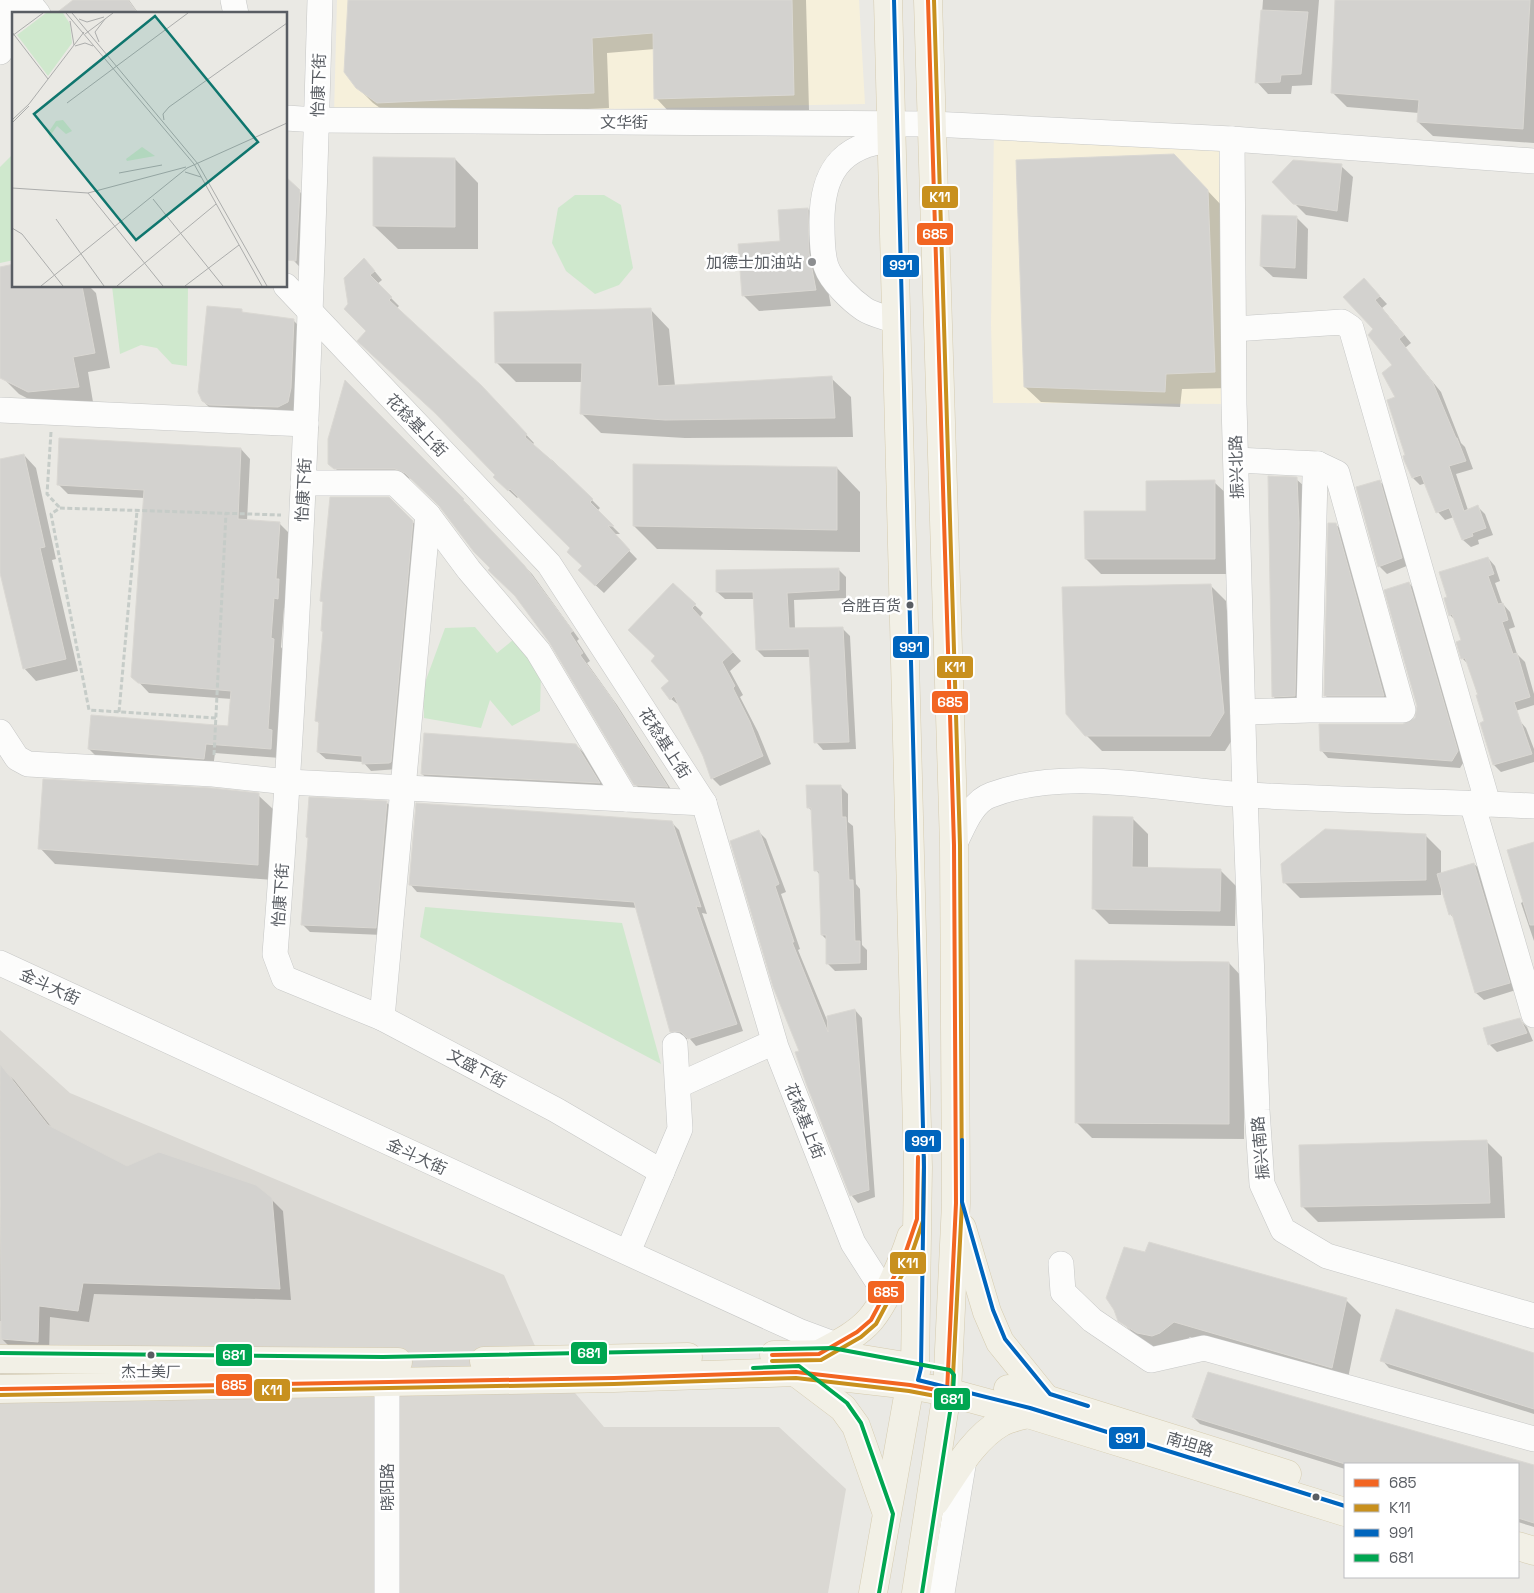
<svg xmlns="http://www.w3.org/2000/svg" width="1534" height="1593" viewBox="0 0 1534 1593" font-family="'Space Grotesk','Noto Sans SC',sans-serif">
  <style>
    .commercial { fill: #f6f0db }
    .industrial { fill: #dad8d3 }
    .green { fill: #cfe8cd }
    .shadow { fill: #0003 }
    .building { fill: #d3d2cf; stroke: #dad8d3 }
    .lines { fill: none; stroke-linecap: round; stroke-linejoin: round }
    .minor-casing { stroke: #c6c7c6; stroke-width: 26 }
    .major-casing { stroke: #d5cbaf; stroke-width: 29 }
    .path { stroke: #c6ccc8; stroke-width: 3; stroke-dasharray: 5 2.5; stroke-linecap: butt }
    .minor { stroke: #fcfcfb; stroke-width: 25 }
    .major { stroke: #f2f0e6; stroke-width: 28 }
    .bus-1-casing { stroke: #fff; stroke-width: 8 }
    .bus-2-casing { stroke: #fff; stroke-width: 8 }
    .bus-3-casing { stroke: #fff; stroke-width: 8 }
    .bus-4-casing { stroke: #fff; stroke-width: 8 }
    .bus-1 { stroke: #f26522; stroke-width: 4 }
    .bus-2 { stroke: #c8901e; stroke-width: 4 }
    .bus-3 { stroke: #0065bd; stroke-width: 4 }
    .bus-4 { stroke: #00a651; stroke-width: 4 }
    .poi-dot { fill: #8c8e90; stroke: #fff; stroke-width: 2 }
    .bus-dot { fill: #595d63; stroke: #fff; stroke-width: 2 }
    .labels { text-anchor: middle; stroke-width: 5; stroke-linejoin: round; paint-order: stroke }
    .bus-label { font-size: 15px; fill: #595d63; stroke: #fff; text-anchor: end }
    .street-label { font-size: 16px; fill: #595d63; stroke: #fff }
    .poi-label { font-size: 16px; fill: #595d63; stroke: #fff; text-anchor: end }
    .inset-road { fill: none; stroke: #acadac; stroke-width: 1 }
    .view { fill: #0f766e; fill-opacity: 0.15; stroke: #0f766e; stroke-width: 2.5 }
    .inset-edge { fill: none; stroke: #595d63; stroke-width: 2.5 }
    .line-badge { stroke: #fff; stroke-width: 2 }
    .badge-label { font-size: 14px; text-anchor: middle; font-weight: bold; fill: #fff }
  </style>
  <rect width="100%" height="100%" fill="#eae9e4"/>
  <g class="commercial">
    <polygon points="337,0 859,0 865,104 334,114"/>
    <polygon points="994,127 1232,139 1234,404 993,403 991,324"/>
  </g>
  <polygon class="industrial" points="0,1030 70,1093 504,1275 535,1346 604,1427 779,1427 846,1489 828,1593 0,1593"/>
  <g class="green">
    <polygon points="12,155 14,260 0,263 0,167"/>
    <polygon points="575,195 604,195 621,205 633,268 619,285 595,294 566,271 552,243 558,208"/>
    <polygon points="112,286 188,286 187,366 172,364 157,348 141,345 120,354"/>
    <polygon points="475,627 497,653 513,640 541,674 540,711 512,726 490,700 481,728 424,718 423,688 445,628"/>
    <polygon points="425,907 622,923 661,1064 420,937"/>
  </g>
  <g class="shadow">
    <polygon points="75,0 129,0 139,14 72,14"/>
    <polygon points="349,0 806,0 809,110 671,114 656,98 655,49 607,53 609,108 394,118 373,103 357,87"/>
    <polygon points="1263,0 1319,0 1312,85 1292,86 1291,94 1268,94 1257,82"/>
    <polygon points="1337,0 1534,0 1534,143 1433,136 1418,122 1419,113 1347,107 1333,93"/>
    <polygon points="455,159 478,183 478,249 398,249 374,226"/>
    <polygon points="1341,166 1353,177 1348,222 1306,215 1273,182"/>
    <polygon points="1189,171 1223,207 1230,388 1182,389 1180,407 1041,402 1025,387"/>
    <polygon points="291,183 310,202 306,274 286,252"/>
    <polygon points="808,209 823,225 824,269 831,306 759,311 743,295"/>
    <polygon points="1297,218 1308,229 1307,279 1273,277 1261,266"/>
    <polygon points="372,268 382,280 377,284 399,306 396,309 490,396 534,443 532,445 553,461 600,508 597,511 620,534 613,534 637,559 604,593 579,570 584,566 572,548 519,496 517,498 503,485 497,475 348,311"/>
    <polygon points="0,270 14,286 89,286 96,293 110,368 88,372 93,402 44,407 19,394 0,375"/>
    <polygon points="1371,287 1387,304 1382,308 1411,343 1405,348 1441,392 1461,443 1465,447 1473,469 1456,474 1468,510 1478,507 1485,514 1493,535 1478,540 1479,544 1471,547 1463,540 1454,517 1445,520 1438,512 1426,483 1420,485 1413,478 1407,456 1394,365 1375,329"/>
    <polygon points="650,309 669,329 675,386 831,378 851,397 853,437 685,438 601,433 581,413 582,382 516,382 497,363"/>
    <polygon points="241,311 245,314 293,320 305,332 299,413 215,413 203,401"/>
    <polygon points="345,383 470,507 469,509 532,574 579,639 577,641 590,661 587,663 617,705 674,794 643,792 635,784 551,643 517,596 440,505 414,480 403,476 343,476 330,463"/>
    <polygon points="241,449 250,459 247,521 280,524 289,533 286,588 288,590 287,608 284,608 281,647 283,650 280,758 215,753 213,768 99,759 89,749 229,727 232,699 149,693 133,676 145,498 68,494 58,484"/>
    <polygon points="24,455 36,468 56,559 52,560 78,671 36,681 24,668 0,567 0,461"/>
    <polygon points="837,468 860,492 860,552 657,549 634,526"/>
    <polygon points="1296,479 1304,486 1302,703 1280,704 1273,696"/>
    <polygon points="1379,481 1387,488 1409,565 1387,574 1379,566"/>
    <polygon points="1214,482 1230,497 1230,574 1101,574 1086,559 1147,512"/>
    <polygon points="389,499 420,529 398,769 371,771 363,762 326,759 318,752 320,724 317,721 324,633 322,631 324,603 322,601"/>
    <polygon points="1335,524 1343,531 1391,703 1332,703 1325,695"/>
    <polygon points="1488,558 1495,566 1500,581 1495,583 1502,603 1510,612 1515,627 1509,629 1517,654 1525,662 1534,694 1534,705 1494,718 1519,720 1526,728 1534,749 1534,762 1501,772 1494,765 1486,722 1468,664 1462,658 1463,641 1456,621 1450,615"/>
    <polygon points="838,569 846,577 846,598 794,600 795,628 843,629 850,636 856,749 823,750 816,742 811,657 764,657 757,650 755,599 725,599 717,592"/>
    <polygon points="1409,583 1416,591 1465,760 1460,768 1328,758 1321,750 1403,726 1416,719 1418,706"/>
    <polygon points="673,584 703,613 700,617 741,661 730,671 743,695 740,697 758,732 771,764 720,786 712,778 705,755 680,706 671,699 671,681 657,657"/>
    <polygon points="1210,585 1226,601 1239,729 1225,751 1102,751 1086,735"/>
    <polygon points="576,745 584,753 606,790 430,781 422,774"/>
    <polygon points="840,786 848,794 848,822 853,826 856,884 860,889 862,945 867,950 867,970 835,971 827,963 827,940 822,935 820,875 816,870 813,812 808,807"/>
    <polygon points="258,795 274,810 273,880 55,864 40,848"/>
    <polygon points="387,803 394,810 383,935 310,932 302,924"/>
    <polygon points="1132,818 1148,834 1148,869 1220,870 1236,886 1235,926 1109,924 1093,908"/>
    <polygon points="671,822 679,830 707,914 702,913 743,1031 696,1046 690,1039 679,1039 671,1031 638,908 417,892 410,884"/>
    <polygon points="759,832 766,839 786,892 781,894 800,949 798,950 829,1025 855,1010 862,1018 875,1197 858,1203 851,1195 800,1052"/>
    <polygon points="1425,835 1441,851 1441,874 1474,864 1482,871 1516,990 1484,1000 1476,993 1454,918 1450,914 1441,884 1441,895 1300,898 1284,882"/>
    <polygon points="1534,843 1534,941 1521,903 1524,901"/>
    <polygon points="1229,963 1244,979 1244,1139 1092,1138 1076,1122"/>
    <polygon points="1519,1019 1527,1027 1533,1041 1497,1052 1489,1044"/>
    <polygon points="0,1068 14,1080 52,1128 127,1167 271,1199 283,1211 291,1300 94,1294 89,1322 50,1317 49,1353 14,1351 2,1339 3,1321 0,1321"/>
    <polygon points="1487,1142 1502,1157 1505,1218 1318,1222 1302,1206"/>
    <polygon points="1346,1300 1361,1315 1347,1383 1190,1337 1176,1349 1154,1348 1136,1336 1120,1320 1115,1309"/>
    <polygon points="1534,1354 1534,1414 1389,1368 1382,1360"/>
    <polygon points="1209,1374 1534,1466 1534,1527 1518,1522 1518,1464 1345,1464 1345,1469 1200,1424 1193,1417"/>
  </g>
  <g class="building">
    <polygon points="73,0 128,0 138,14 55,14"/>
    <polygon points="348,0 792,0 794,95 654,99 653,33 592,38 594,93 377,103 356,88 344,72"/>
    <polygon points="1335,0 1530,0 1523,129 1417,122 1419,100 1331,93"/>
    <polygon points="1261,10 1308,12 1301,74 1281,75 1280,82 1255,83"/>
    <polygon points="1174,154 1208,190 1215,372 1166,374 1165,392 1024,387 1016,160"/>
    <polygon points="373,157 455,158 455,227 373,226"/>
    <polygon points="1293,160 1342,164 1337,211 1293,204 1272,182"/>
    <polygon points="286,177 300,190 296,261 286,260"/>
    <polygon points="808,208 809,253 816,290 742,296 738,244 780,241 778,210"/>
    <polygon points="1262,215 1297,216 1295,268 1260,266"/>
    <polygon points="364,258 375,271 370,275 392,297 389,300 482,386 527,434 525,437 567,474 593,499 590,502 614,526 608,526 630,550 595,586 578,570 582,566 567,552 570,548 510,489 508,491 493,477 495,475 435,413 357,341 366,331 344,309 348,304 344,278"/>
    <polygon points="14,264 14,286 82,286 95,353 73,357 79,387 28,392 0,378 0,267"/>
    <polygon points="1364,278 1380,296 1375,300 1404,335 1399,339 1433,383 1456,438 1457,438 1466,461 1449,466 1464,511 1478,505 1486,528 1472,533 1473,536 1462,540 1449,508 1436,513 1421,475 1412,478 1404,460 1403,456 1405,455 1387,400 1395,397 1382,373 1392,365 1368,335 1373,329 1343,297"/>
    <polygon points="207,306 242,309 242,312 294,319 291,388 288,402 278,407 209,405 202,401 198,392"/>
    <polygon points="651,308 658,386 832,376 835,418 665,420 580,414 582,363 495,363 494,312"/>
    <polygon points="345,380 464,499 463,500 524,565 573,631 570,633 583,653 580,655 610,696 668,787 634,785 549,642 515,596 488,570 490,568 474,552 439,506 405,473 395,469 334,469 328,464 328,439"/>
    <polygon points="59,438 241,448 238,519 280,522 276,579 279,579 278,599 274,598 271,638 274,639 268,729 272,730 271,749 206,744 204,759 88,749 91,715 228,726 231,691 138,683 131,677 144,490 57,485"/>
    <polygon points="24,454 45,547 40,548 66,659 23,669 0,573 0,459"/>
    <polygon points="633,464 837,467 837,530 633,526"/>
    <polygon points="1268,476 1297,477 1299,523 1295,696 1272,697"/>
    <polygon points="1215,480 1215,559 1085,559 1084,511 1146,511 1146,481"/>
    <polygon points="1380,480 1402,558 1378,567 1356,487"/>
    <polygon points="330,497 389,497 413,521 391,762 389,763 362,764 362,756 317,752 319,722 315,721 323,631 321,631 323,602 320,601"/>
    <polygon points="1328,523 1336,523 1384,696 1324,696"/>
    <polygon points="1488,557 1494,574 1488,576 1498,604 1503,603 1508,620 1502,622 1513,654 1517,653 1530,697 1514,702 1532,754 1493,765 1480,723 1484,721 1476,695 1478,695 1465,658 1461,659 1456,642 1461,640 1452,614 1449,616 1444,598 1447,597 1439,572"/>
    <polygon points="839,568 839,590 787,593 789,628 843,627 849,742 814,743 809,649 756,650 753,592 716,592 716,570"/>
    <polygon points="1409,582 1458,751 1452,761 1320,751 1319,724 1403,724 1415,718 1417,706 1384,590"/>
    <polygon points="673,583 696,604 692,608 733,652 722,662 735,686 733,688 750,722 763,756 711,779 703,756 674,696 670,700 661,688 669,681 651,661 655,656 628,630"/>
    <polygon points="1211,584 1224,713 1210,736 1085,736 1066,714 1062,587"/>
    <polygon points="424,733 576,744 600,783 421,774"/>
    <polygon points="43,779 212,788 259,793 258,865 38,849"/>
    <polygon points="806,785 841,785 842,817 846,817 849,880 853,880 855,941 860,941 860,963 826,964 826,935 821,935 819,871 814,871 811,808 807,808"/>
    <polygon points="309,797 387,801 376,928 301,925 308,838 306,837"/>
    <polygon points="416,803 672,821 701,907 696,906 737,1024 688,1039 681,1032 670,1032 634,902 409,885"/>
    <polygon points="1093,816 1133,817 1132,867 1221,869 1220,911 1092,909"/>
    <polygon points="1325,829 1426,834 1426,880 1283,883 1281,864"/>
    <polygon points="759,830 779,884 775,886 794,942 792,942 828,1032 827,1016 855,1009 869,1190 850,1196 807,1086 795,1052 799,1051 773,987 730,841"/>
    <polygon points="1534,842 1534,925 1530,925 1507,850"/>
    <polygon points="1474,863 1510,983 1475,993 1452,914 1449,915 1437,874"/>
    <polygon points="1075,960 1229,962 1229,1124 1075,1123"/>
    <polygon points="1520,1018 1527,1033 1488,1045 1483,1028"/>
    <polygon points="0,1064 48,1125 127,1166 159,1152 256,1185 272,1198 280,1289 83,1283 78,1311 39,1306 38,1342 1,1339"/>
    <polygon points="1487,1140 1490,1203 1301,1207 1299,1145"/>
    <polygon points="1149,1242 1347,1298 1332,1368 1174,1322 1160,1333 1152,1336 1137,1333 1118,1321 1114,1310 1106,1298 1124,1247 1145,1252"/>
    <polygon points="1396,1309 1534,1353 1534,1409 1380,1361"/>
    <polygon points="1208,1372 1534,1465 1534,1523 1518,1518 1518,1462 1517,1464 1345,1464 1192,1417"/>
  </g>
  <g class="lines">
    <defs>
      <g id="minor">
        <polyline points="27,0 38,14"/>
        <polyline points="233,0 236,14"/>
        <path d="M320,0C311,318 300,636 275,954L284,978L382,1018L556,1110L662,1172"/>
        <polyline points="0,52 11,0"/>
        <polyline points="286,118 317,120 932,124 1232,139 1534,161"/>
        <polyline points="1232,139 1234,404 1245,795 1257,1110 1262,1184 1283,1230 1327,1256 1534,1316"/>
        <path d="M891,140C839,145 821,175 822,225C822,238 822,254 826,266C831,281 851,300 864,309C873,315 886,317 896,321"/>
        <polyline points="286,286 549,564 704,803 776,1047 853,1243 885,1293"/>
        <polyline points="1234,329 1342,322 1351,328 1488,804"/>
        <polyline points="0,410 306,424"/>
        <polyline points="1236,460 1318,464"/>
        <polyline points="303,483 395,483 428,515 469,570 538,651 626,799"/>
        <polyline points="1243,712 1309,710 1315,477 1318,464 1337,473 1403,710 1309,710"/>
        <polyline points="0,732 17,758 28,764 213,774 288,782 704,803"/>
        <polyline points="1472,803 1534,1015"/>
        <path d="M954,845C963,828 971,802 991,795C1069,765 1166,791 1247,795C1342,800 1438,802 1534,806"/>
        <polyline points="0,963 602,1241 801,1332 836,1345"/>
        <polyline points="382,1018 428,515"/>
        <polyline points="679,1085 774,1042"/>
        <polyline points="628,1252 680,1129 675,1045"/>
        <polyline points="1061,1264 1063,1292 1092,1320 1151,1360 1204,1348 1534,1439"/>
        <polyline points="387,1381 387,1593"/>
        <polyline points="942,1593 964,1460"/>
      </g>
      <g id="major">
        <polyline points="962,1228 987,1312 1000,1342 1046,1399"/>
        <path d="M819,1354C836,1345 857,1335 870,1320C885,1303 904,1259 911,1237"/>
        <polyline points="774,1355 832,1354 917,1368"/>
        <polyline points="0,1359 398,1362"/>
        <polyline points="484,1361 688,1357"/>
        <polyline points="798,1374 843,1408 856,1426 886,1511"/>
        <polyline points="0,1389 614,1378 796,1372 910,1385 947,1392 1028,1414 1345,1512"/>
        <polyline points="1008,1389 1046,1399 1287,1474"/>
        <path d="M935,1502C954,1474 972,1439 1002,1422C1010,1418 1020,1416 1028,1414"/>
        <polyline points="1518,1546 1534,1551"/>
        <polyline points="873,1593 910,1385 915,1368 918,1167 888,0"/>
        <polyline points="916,1593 947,1392 956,1203 954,845 928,0"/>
      </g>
    </defs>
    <use href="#minor" class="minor-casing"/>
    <use href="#major" class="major-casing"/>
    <g class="path">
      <polyline points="51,432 47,494 60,508"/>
      <polyline points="119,712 137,511"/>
      <polyline points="216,718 89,710 51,514 60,508 281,515"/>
      <polyline points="214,755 226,513"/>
    </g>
    <use href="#minor" class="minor"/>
    <use href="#major" class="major"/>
    <defs>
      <g id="bus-1">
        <polyline points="772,1355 819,1354 857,1332 871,1320 903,1260 917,1219 918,1157"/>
        <polyline points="0,1389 614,1378 796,1372 910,1385 947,1392 956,1203 954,845 928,0"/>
      </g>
      <g id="bus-2">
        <polyline points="772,1361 821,1360 861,1337 876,1324 909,1262 923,1221 924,1157"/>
        <polyline points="0,1395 614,1384 796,1378 909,1391 946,1398 952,1395 962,1203 960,845 934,0"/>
      </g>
      <g id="bus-3">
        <polyline points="894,0 924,1167 921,1368 918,1380 1030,1408 1345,1506"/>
        <polyline points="962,1140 962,1202 993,1310 1005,1339 1050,1394 1088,1406"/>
      </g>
      <g id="bus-4">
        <polyline points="0,1353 383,1357 832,1348 950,1370 954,1375 953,1393 922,1593"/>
        <polyline points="753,1368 799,1366 847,1403 861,1423 893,1514 879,1593"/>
      </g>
    </defs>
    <use href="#bus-1" class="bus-1-casing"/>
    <use href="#bus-2" class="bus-2-casing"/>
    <use href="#bus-3" class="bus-3-casing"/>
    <use href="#bus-4" class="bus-4-casing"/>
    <use href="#bus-1" class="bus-1"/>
    <use href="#bus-2" class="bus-2"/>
    <use href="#bus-3" class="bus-3"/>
    <use href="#bus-4" class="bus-4"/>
  </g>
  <circle class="poi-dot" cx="812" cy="262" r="5"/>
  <g class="bus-dot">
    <circle cx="910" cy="605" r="4.5"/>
    <circle cx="151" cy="1355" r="4.5"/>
    <circle cx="1316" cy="1497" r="4.5"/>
  </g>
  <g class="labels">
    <g class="bus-label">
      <text x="901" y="611">合胜百货</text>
      <text x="151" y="1377" text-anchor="middle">杰士美厂</text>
    </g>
    <g class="street-label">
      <text transform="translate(318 85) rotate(-88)" y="6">怡康下街</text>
      <text x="624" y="128">文华街</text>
      <text transform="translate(417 425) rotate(46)" y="6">花稔基上街</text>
      <text transform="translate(1236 467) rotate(-92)" y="6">振兴北路</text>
      <text transform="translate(303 490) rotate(-87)" y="6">怡康下街</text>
      <text transform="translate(665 743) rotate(57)" y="6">花稔基上街</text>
      <text transform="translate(280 895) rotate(-86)" y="6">怡康下街</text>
      <text transform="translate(50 986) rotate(25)" y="6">金斗大街</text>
      <text transform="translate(477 1068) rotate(28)" y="6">文盛下街</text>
      <text transform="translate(805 1121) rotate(68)" y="6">花稔基上街</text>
      <text transform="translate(1260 1148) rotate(-95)" y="6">振兴南路</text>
      <text transform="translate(417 1156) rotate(25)" y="6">金斗大街</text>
      <text transform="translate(1190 1444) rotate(17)" y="6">南坦路</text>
      <text transform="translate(387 1487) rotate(-90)" y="6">晓阳路</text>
    </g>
    <g class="poi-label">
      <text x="802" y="268">加德士加油站</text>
    </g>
  </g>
  <g transform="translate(12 12)">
    <rect width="275" height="275" fill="#eae9e4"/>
    <path d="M34,1H51L58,12L60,31L36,64L5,23ZM51,108L60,119L54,122L45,114L38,124L40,131L33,114L38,118L44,109ZM130,135L143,144L115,149L114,147Z" fill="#cfe8cd"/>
    <path class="inset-road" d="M54,1L182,152L250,274M60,1L186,152L255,274M67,7L75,10L92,5M58,9L62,33M0,20L36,67M73,22L101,1M0,24L31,1M87,30L83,20L93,7M63,34L73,31L81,34M55,91L176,1M0,108L17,92L72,20M152,108L151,102L157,95L275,11M0,111L17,94M173,160L189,165M107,161L150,153M0,176L76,181L174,155M76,181L151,274M141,187L211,274M44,207L92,274M0,216L10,222L51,274M29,274L175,156L275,111M105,274L204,192M173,274L227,233"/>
    <path class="view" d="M143,4L246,130L124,228L22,102Z"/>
    <rect width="275" height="275" class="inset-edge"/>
  </g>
  <g class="line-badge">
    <rect x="921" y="185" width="38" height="24" rx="5" fill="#c8901e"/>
    <rect x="916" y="222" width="38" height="24" rx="5" fill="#f26522"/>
    <rect x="882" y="254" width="38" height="24" rx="5" fill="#0065bd"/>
    <rect x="892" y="635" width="38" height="24" rx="5" fill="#0065bd"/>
    <rect x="936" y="655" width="38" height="24" rx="5" fill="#c8901e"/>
    <rect x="931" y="690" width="38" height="24" rx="5" fill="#f26522"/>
    <rect x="904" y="1129" width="38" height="24" rx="5" fill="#0065bd"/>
    <rect x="889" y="1251" width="38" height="24" rx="5" fill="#c8901e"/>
    <rect x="867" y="1280" width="38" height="24" rx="5" fill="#f26522"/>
    <rect x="570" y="1341" width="38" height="24" rx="5" fill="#00a651"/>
    <rect x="215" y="1343" width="38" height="24" rx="5" fill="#00a651"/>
    <rect x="215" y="1373" width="38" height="24" rx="5" fill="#f26522"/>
    <rect x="253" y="1378" width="38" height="24" rx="5" fill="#c8901e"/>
    <rect x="933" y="1387" width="38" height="24" rx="5" fill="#00a651"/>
    <rect x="1108" y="1426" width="38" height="24" rx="5" fill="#0065bd"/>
  </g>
  <g class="badge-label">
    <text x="940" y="202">K11</text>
    <text x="935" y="239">685</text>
    <text x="901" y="270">991</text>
    <text x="911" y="652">991</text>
    <text x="955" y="672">K11</text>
    <text x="950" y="707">685</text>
    <text x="923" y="1146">991</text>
    <text x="908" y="1268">K11</text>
    <text x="886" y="1297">685</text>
    <text x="589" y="1358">681</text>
    <text x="234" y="1360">681</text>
    <text x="234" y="1390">685</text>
    <text x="272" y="1395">K11</text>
    <text x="952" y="1404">681</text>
    <text x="1127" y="1443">991</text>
  </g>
  <rect x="1344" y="1463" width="175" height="115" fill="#ffffff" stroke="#bdbec1"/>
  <rect x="1354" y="1479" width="25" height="8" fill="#f26522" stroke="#bdbec1"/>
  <text x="1389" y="1488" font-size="15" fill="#595d63">685</text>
  <rect x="1354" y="1504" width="25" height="8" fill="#c8901e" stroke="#bdbec1"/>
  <text x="1389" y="1513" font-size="15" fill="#595d63">K11</text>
  <rect x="1354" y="1529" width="25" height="8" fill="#0065bd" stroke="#bdbec1"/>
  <text x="1389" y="1538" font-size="15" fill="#595d63">991</text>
  <rect x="1354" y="1554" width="25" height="8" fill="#00a651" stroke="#bdbec1"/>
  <text x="1389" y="1563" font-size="15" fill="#595d63">681</text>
</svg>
